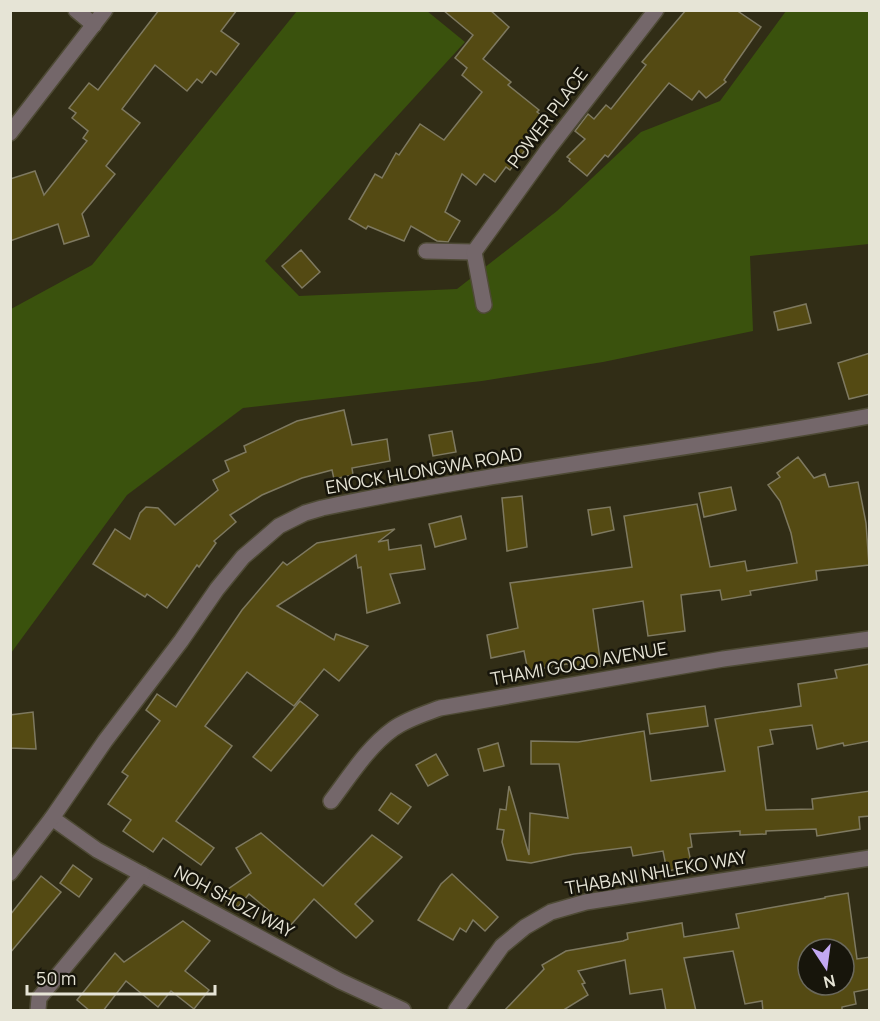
<svg xmlns="http://www.w3.org/2000/svg" width="880" height="1021" viewBox="0 0 880 1021" font-family="Manrope,sans-serif">
  <style>
    .green { fill: #3a520d }
    .building { fill: #544a13; stroke: #7e7960; stroke-width: 1.5; fill-rule: evenodd }
    .lines { fill: none; stroke-linecap: round; stroke-linejoin: round }
    .street-casing { stroke: #4e4a35; stroke-width: 18 }
    .street { stroke: #74676a; stroke-width: 15 }
    .labels { text-anchor: middle; stroke-width: 5; stroke-linejoin: round; paint-order: stroke }
    .street-label { font-size: 18px; fill: #e6e4d6; stroke: #17150b }
  </style>
  <rect width="100%" height="100%" fill="#312d16"/>
  <polygon class="green" points="297,11 427,11 465,42 265,261 299,296 457,289 557,211 641,132 720,101 786,11 869,11 869,244 750,256 753,331 603,362 482,381 243,408 127,495 11,653 11,309 92,265"/>
  <g class="building">
    <polygon points="159,10 237,10 221,31 239,44 216,75 211,71 202,83 197,79 187,91 155,65 122,109 140,123 106,166 115,174 82,214 89,236 64,244 58,224 10,241 10,179 35,171 44,195 87,141 83,138 88,131 72,118 76,113 69,108 89,83 98,90"/>
    <polygon points="443,10 490,10 509,27 483,59 511,82 508,85 539,110 537,112 548,120 510,170 506,167 495,182 484,174 476,185 462,174 445,212 460,221 448,242 437,241 411,226 404,241 368,226 366,229 349,219 375,174 382,178 396,153 399,155 420,124 444,140 482,92 462,75 467,68 455,58 473,35"/>
    <polygon points="686,10 736,10 761,27 724,80 726,82 706,98 699,91 692,100 669,83 608,157 605,155 587,176 569,161 570,159 567,157 585,139 575,131 588,114 594,119 606,105 611,109 646,65 642,62"/>
    <polygon points="301,250 320,272 302,288 282,266"/>
    <polygon points="806,304 811,323 778,330 774,312"/>
    <polygon points="870,353 870,394 849,399 838,363"/>
    <polygon points="344,410 352,445 387,439 390,461 352,468 353,475 334,479 332,470 302,478 262,495 230,515 236,522 214,541 216,543 199,567 197,565 167,608 147,594 145,597 93,564 115,529 130,539 140,513 146,507 158,508 175,525 218,490 213,480 229,471 225,461 246,452 244,446 297,421"/>
    <polygon points="452,431 456,452 433,456 429,435"/>
    <polygon points="798,457 814,478 825,474 829,487 858,482 866,523 869,565 816,571 817,580 750,591 751,595 722,600 720,590 681,595 685,631 648,636 643,601 593,609 601,666 575,669 573,663 528,671 524,651 491,658 487,635 518,628 510,583 632,567 624,516 697,504 710,567 745,561 747,571 797,563 791,533 780,501 768,485 780,477 777,473"/>
    <polygon points="731,487 736,510 704,517 699,493"/>
    <polygon points="522,496 527,547 507,551 502,498"/>
    <polygon points="610,507 614,530 592,535 588,510"/>
    <polygon points="461,516 466,539 435,547 429,524"/>
    <polygon points="395,529 378,542 388,540 389,550 421,545 425,569 390,574 400,603 367,613 361,567 358,568 356,555 277,606 334,640 336,634 368,646 339,681 324,669 294,706 247,672 205,726 232,746 176,821 214,848 201,865 163,838 153,852 123,831 131,820 108,804 128,776 122,772 160,721 146,710 157,694 176,707 242,610 283,562 287,565 317,543"/>
    <polygon points="870,664 870,741 844,746 843,743 817,749 812,725 770,730 773,744 758,747 766,810 813,809 812,799 870,791 870,816 859,817 860,829 817,836 816,829 766,831 766,834 740,835 740,831 690,834 692,847 688,848 692,867 667,871 663,851 633,856 631,847 574,854 531,863 507,860 502,842 504,830 497,829 500,809 506,810 509,786 529,855 530,813 568,818 559,764 531,764 531,741 578,742 644,731 651,781 725,771 715,719 801,706 798,684 837,678 835,670"/>
    <polygon points="300,701 318,715 271,771 253,757"/>
    <polygon points="705,706 708,726 650,734 647,714"/>
    <polygon points="33,712 36,749 10,748 10,715"/>
    <polygon points="498,743 504,766 484,771 478,749"/>
    <polygon points="436,754 448,775 428,786 416,765"/>
    <polygon points="391,793 411,807 398,824 379,810"/>
    <polygon points="261,833 323,886 372,835 402,857 355,904 373,921 356,938 314,899 289,927 249,894 238,907 218,896 251,873 236,848"/>
    <polygon points="73,865 92,879 79,897 60,883"/>
    <polygon points="452,874 498,917 485,931 473,920 466,932 460,928 453,940 418,920 441,884"/>
    <polygon points="41,876 61,892 10,953 10,915"/>
    <path d="M848,893L857,959L870,957V989L854,992L856,1004L842,1007V1011H763L762,1001L745,1004L733,951L684,958L696,1011H666L662,989L630,994L625,960L578,971L585,983L582,984L588,995L562,1011H504L544,969L542,965L566,951L623,941L628,939L627,933L682,923L684,937L739,928L736,914L825,898V897ZM808,949H844V985H808Z"/>
    <polygon points="183,921 210,941 185,971 209,990 194,1009 171,991 158,1007 126,981 103,1011 90,1011 77,1000 115,953 124,962"/>
  </g>
  <g class="lines">
    <defs>
      <g id="street">
        <polyline points="76,10 94,25"/>
        <polyline points="10,133 105,10"/>
        <polyline points="426,251 474,252"/>
        <polyline points="484,305 474,252 549,148 656,10"/>
        <path d="M331,801C350,776 368,747 393,729C407,719 424,714 440,708L723,659L870,639"/>
        <polyline points="52,818 97,850 340,981 403,1010"/>
        <path d="M10,873L52,818L105,741L181,641L217,589L243,557L279,526L305,513L322,508C503,470 688,450 870,416"/>
        <polyline points="38,1010 39,998 142,874"/>
        <polyline points="456,1010 502,946 525,927 551,912 586,902 870,858"/>
      </g>
    </defs>
    <use href="#street" class="street-casing"/>
    <use href="#street" class="street"/>
  </g>
  <g class="labels">
    <g class="street-label">
      <text transform="translate(548 118) rotate(-53)" y="6">POWER PLACE</text>
      <text transform="translate(424 471) rotate(-10)" y="6">ENOCK HLONGWA ROAD</text>
      <text transform="translate(579 664) rotate(-10)" y="6">THAMI GOQO AVENUE</text>
      <text transform="translate(656 873) rotate(-10)" y="6">THABANI NHLEKO WAY</text>
      <text transform="translate(234 902) rotate(28)" y="6">NOH SHOZI WAY</text>
    </g>
  </g>
  <rect width="880" height="1021" fill="none" stroke="#e6e4d6" stroke-width="24"/>
  <g transform="translate(826 967) rotate(167)"><circle r="28" fill="#17150b" stroke="#6a685c" stroke-width="1.5"/>
  <path d="M0-4.5L10 22L0 15L-10 22Z" fill="#c2a8f2"/>
  <text y="-9" font-size="16" font-weight="bold" text-anchor="middle" fill="#e6e4d6">N</text>
  </g>
  <path d="M27 985v9h188v-9" fill="none" stroke="#e6e4d6" stroke-width="3"/>
  <text x="36" y="985" font-size="18" fill="#e6e4d6" stroke="#17150b" stroke-width="4.5" paint-order="stroke">50 m</text>
</svg>
